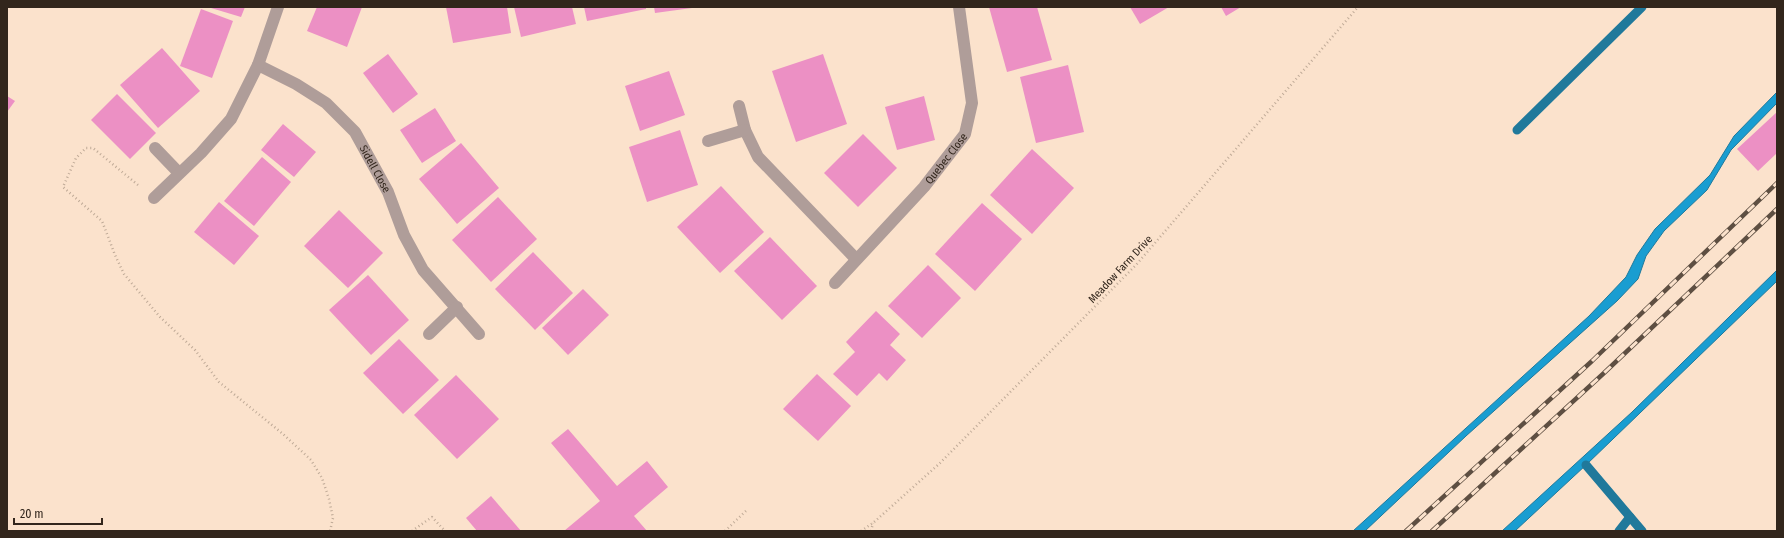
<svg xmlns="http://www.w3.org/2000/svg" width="1784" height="538" viewBox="0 0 1784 538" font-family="'Fira Sans Condensed',sans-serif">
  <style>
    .water { fill: #199dd1; stroke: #20799b }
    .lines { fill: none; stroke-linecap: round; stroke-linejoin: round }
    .stream { stroke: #20799b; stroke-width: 9 }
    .building { fill: #ec90c4 }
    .path { stroke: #bfaa97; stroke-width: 2.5; stroke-dasharray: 1 3; stroke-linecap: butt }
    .minor { stroke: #af9d99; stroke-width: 12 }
    .rail-casing { stroke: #5e4f42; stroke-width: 4.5 }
    .rail { stroke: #fbe2cc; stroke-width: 3; stroke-dasharray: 9; stroke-linecap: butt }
    .labels { text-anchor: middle; stroke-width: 3; stroke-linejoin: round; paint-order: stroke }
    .street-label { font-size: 11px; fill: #32261c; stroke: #fbe2cc }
  </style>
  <rect width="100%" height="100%" fill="#fbe2cc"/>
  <g class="water">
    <polygon points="1777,92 1777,103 1731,150 1707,190 1664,231 1646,256 1638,279 1617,301 1466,436 1365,531 1353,531 1589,316 1626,277 1637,255 1655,229 1710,175 1734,136"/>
    <polygon points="1777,270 1777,281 1586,465 1515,531 1502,531 1632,412"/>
  </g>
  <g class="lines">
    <g class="stream">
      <polyline points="1517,130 1642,7"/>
      <polyline points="1586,465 1642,531"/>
      <polyline points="1619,531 1630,517"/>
    </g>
  </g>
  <g class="building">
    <polygon points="212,7 245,7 241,17 211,8"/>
    <polygon points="317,7 362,7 347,47 307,31"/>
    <polygon points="446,7 507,7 511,33 453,43"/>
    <polygon points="514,7 572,7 576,24 521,37"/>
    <polygon points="584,7 646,7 646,9 587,21"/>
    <polygon points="654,7 692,7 692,8 655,13"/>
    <polygon points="989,7 1037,7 1052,60 1007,72"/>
    <polygon points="1130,7 1169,7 1140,24"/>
    <polygon points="1221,7 1241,7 1226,16"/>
    <polygon points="201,9 233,21 212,78 180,66"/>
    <polygon points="162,48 200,91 158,128 120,85"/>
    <polygon points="388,54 418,94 393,113 363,73"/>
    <polygon points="823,54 847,124 796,142 772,71"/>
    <polygon points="1068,65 1084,132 1036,143 1020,77"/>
    <polygon points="669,71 685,115 640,131 625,86"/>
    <polygon points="117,94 156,133 130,159 91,120"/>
    <polygon points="7,96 15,101 7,112"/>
    <polygon points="924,96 935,140 897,150 885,107"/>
    <polygon points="435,108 456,141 422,163 400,130"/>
    <polygon points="1777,112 1777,153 1758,171 1737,149"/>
    <polygon points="283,124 316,152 294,177 261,150"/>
    <polygon points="680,130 698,185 647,202 629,147"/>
    <polygon points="863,134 897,168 858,207 824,173"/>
    <polygon points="461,143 499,188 457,224 419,179"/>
    <polygon points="1032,149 1074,188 1032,234 990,195"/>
    <polygon points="262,157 291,182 254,226 224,201"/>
    <polygon points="721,186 764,232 720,273 677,227"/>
    <polygon points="498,197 537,239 491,282 452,240"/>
    <polygon points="219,202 259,236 234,265 194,232"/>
    <polygon points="982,203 1022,239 975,291 935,254"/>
    <polygon points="339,210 383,253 348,288 304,246"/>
    <polygon points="770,237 817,286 782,320 734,271"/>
    <polygon points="533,252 573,293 535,330 495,289"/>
    <polygon points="928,265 961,298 922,338 888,306"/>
    <polygon points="368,275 409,320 371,355 329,310"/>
    <polygon points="583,289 609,315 568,355 542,328"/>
    <polygon points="876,311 900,334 890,345 906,360 887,381 879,373 857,396 833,374 855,352 846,342"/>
    <polygon points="399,339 439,380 403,414 363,373"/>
    <polygon points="817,374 851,406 818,441 783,409"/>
    <polygon points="456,375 499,419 457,459 414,415"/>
    <polygon points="568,429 617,486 647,461 668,487 634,516 647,531 564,531 600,501 551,443"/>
    <polygon points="491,496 521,531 477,531 466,518"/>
  </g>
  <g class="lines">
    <g class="path">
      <polyline points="138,185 93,148 86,148 76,158 63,187 102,221 115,255 124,274 160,317 195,350 219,382 283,434 311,460 322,478 329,499 333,518 330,531"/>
      <polyline points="412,531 432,517 445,531"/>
      <polyline points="725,531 747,510"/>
      <polyline points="861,531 873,523 939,464 1136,265 1358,7"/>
      <polyline points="871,531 873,523"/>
    </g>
    <g class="minor">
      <path id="s1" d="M258,65L296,84L326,103L355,132L388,192L404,235L423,270L479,334"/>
      <polyline points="739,106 745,130 758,157 856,259"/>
      <polyline points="708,141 745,130"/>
      <polyline points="155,148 179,173"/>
      <polyline points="154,198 201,153 231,119 258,65 278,7"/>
      <path id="s2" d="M835,283L924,187L965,134L972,103L959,7"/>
      <polyline points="429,334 457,307"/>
    </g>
    <defs>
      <g id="rail">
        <polyline points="1406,531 1592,361 1777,183"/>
        <polyline points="1432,531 1604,373 1777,209"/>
      </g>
    </defs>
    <use href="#rail" class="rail-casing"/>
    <use href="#rail" class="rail"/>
  </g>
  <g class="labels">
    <g class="street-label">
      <text dy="4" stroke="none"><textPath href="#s2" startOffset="167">Quebec Close</textPath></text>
      <text dy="4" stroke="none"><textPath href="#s1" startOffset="161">Sidell Close</textPath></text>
      <text transform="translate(1120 269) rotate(-47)" y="4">Meadow Farm Drive</text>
    </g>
  </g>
  <rect width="1784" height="538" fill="none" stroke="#32261c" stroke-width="16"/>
  <path d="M14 518v6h88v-6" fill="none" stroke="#32261c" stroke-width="2"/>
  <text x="20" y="518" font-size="12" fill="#32261c" stroke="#fbe2cc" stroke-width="3" paint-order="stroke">20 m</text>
</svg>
